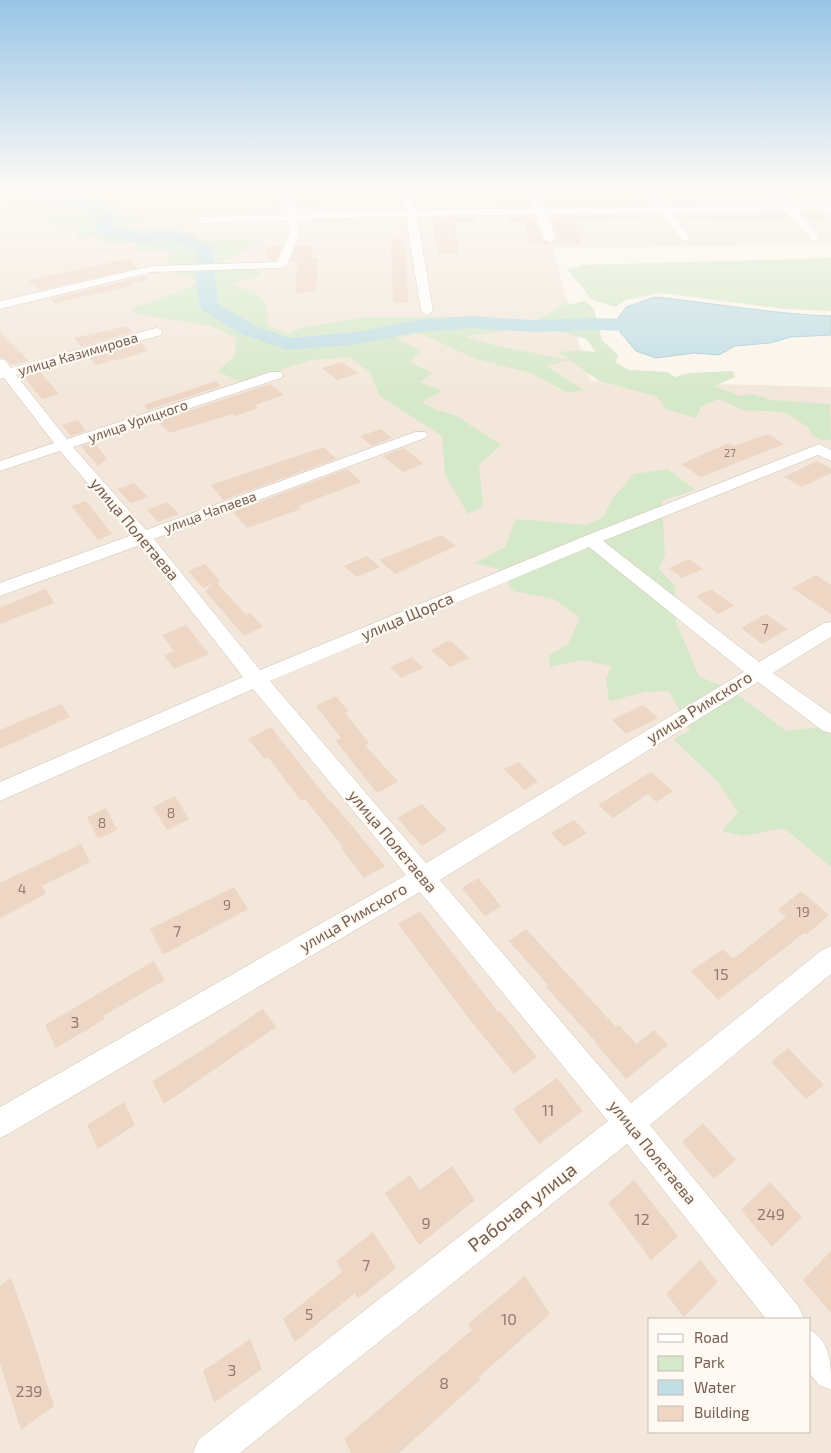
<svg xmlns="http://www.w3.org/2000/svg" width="831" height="1453" viewBox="0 0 831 1453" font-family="'Exo 2',sans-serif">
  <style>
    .residential { fill: #f2e7da; fill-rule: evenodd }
    .green { fill: #d6e8ca }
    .water { fill: #c1dee4; stroke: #a8cdd5 }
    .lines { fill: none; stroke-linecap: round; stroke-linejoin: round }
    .river { fill: #c1dee4; fill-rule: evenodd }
    .building { fill: #eed6c5 }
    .minor-casing { stroke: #cdbeb2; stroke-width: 1 }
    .minor { fill: #fff; fill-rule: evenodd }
    .labels { text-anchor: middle; stroke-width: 4.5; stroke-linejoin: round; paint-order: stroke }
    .far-number-label { font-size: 11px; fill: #937b6d }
    .far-street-label { font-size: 14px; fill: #755d50; stroke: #fef9f2 }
    .number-label { font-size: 14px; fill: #937b6d }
    .street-label { font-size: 16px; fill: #755d50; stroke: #fef9f2 }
    .near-number-label { font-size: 16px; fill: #937b6d }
    .near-street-label { font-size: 19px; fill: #755d50; stroke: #fef9f2 }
  </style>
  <rect width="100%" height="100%" fill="#fbf5eb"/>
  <path class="residential" d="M0,189H831V244L552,248L590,381L831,387V1453H0ZM650,1319H810V1432H650Z"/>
  <g class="green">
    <path d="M26,189C36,189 47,188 57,189C89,192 124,205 152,220L122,226L187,232L207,241L229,239L264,241L236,256L217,264L225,269L263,271L254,278L233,284C260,296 270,293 267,326L289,333L304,327L368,317H480L522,321L503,331L465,336L497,346L570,360L546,366L583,390L568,393L531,373L476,359L419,333L397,338L420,351L410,362L432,373L420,382L442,391L422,402L436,410L455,415L501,445L479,465L483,506L468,514L445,475L442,436L380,396L370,372L349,357L312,360L240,382L218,371L234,357L237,338L211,326L132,313L133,308L191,287L198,281L169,271L165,262L176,252L135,250V242L108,244L97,237L75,238L80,227H57L41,218L68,214L65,207L27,208V206L1,205L32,194Z"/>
    <polygon points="831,258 831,311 784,309 661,293 625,300 616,307 592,300 568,270 582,265"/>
    <polygon points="585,301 594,309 602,340 618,355 616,363 630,370 667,372 675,377 689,373 733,371 735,377 714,386 740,396 752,394 772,400 830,404 831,440 822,440 812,435 809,428 785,412 742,410 719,399 701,406 696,418 667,410 656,396 599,381 558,352 577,350 596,352 586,339 562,332 537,320 560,307 564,303 572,304"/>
    <polygon points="668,469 695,490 662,501 665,555 659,569 675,586 676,622 699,676 734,692 786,731 822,727 831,735 831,867 784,828 743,836 722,831 738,812 718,782 673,739 690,731 669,691 646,692 609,701 606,679 611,666 583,660 550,667 549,655 568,644 580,618 554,599 513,591 498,569 474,563 505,547 516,519 586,525 603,517 613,498 634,474"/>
  </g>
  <path class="water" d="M655,297C714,303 772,314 831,316V335L791,337L770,343L735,346L719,355L694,353L656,358L636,351L620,332L618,318L626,307Z"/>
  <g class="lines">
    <path class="river" d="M29,189H47L50,191C64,194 107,201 114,215C115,218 114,224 114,227L136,233L178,231L211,246L214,250L215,281L219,304L255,326L289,338L358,332L417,320L471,316L534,320L592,318L666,320L673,322L676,326L673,330L666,332L592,330L534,332L471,328L417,332L358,344L287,350L241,334L203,311C194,298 196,268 196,252L175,241L136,243L99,234L96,230L97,218L82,208L39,198Z"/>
  </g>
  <g class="building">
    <polygon points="278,189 284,189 285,205 274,205"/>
    <polygon points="298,189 321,189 320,204 299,204"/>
    <polygon points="494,189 526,189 531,206 498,207"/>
    <polygon points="540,189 554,189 559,204 652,202 654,205 546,206"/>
    <polygon points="759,201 776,201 778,203 668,205 666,202"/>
    <polygon points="802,213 821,213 828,220 808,220"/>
    <polygon points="786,214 792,220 688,219 678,218 676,215"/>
    <polygon points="660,215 662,218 574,220 582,244 530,245 525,223 509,223 508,217 535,217 542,240 551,244 558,238 550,217"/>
    <polygon points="475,217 477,222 454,222 459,254 438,254 432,218"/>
    <polygon points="403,238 406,252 408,302 393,302 391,242 392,239"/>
    <polygon points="268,246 282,246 276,260 266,260"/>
    <polygon points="296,246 312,246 312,258 318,258 316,292 295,293 298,261 290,261"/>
    <polygon points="128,259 137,268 40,290 28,280"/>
    <polygon points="145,276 149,279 131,284 132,286 55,303 50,299"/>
    <polygon points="127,326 133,332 81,347 74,338"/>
    <polygon points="0,332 29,361 11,365 6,359 0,357"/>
    <polygon points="141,342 148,351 139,353 140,354 96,365 89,357"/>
    <polygon points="342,362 358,373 337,380 322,368"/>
    <polygon points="38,371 41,373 59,394 42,399 22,375"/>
    <polygon points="216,381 221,386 148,410 144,405"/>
    <polygon points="270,384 284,395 255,405 258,408 235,416 233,414 169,433 158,421"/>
    <polygon points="78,420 86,431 71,436 62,425"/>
    <polygon points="381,429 392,438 372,446 360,436"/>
    <polygon points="768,434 784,444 701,477 681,464 729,443 734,446"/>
    <polygon points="94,442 107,459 98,466 81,446"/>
    <polygon points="324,447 336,459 223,500 211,485"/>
    <polygon points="404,448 424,464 403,472 383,456"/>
    <polygon points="817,461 831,469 831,473 802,487 784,477"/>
    <polygon points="347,469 361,482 298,506 301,509 247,528 233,512"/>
    <polygon points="134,483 148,497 131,503 117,489"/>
    <polygon points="86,501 112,534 98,540 71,506"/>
    <polygon points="167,502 179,514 158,522 147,510"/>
    <polygon points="442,535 456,546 395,574 379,560"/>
    <polygon points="367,556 380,567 357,577 344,566"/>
    <polygon points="689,559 703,569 682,578 669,568"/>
    <polygon points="205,564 220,581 217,583 246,615 250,613 263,627 244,636 205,591 212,584 203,588 188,571"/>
    <polygon points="816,575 831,585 831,614 792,588"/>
    <polygon points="45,589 54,603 0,624 0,608"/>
    <polygon points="711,589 734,606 718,614 696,596"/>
    <polygon points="766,614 788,629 762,644 741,628"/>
    <polygon points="186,625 209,654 174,669 164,655 174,651 162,635"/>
    <polygon points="450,640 469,658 450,667 431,650"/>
    <polygon points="412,657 423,668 401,678 390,667"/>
    <polygon points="336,696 348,711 345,713 369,743 365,745 398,782 377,793 335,740 341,738 316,706"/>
    <polygon points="61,704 70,717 0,749 0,730"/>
    <polygon points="643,705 658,718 626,734 612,720"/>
    <polygon points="271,727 330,802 331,801 385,866 364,878 341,848 343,847 305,799 301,801 268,757 265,759 248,739"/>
    <polygon points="519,762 538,782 524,790 504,769"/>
    <polygon points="651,772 673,791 656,802 648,794 613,818 598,805"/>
    <polygon points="175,796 189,819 167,830 153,807"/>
    <polygon points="422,804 447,830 422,846 397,818"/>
    <polygon points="106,808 117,830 98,839 87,817"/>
    <polygon points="574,820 587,833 564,847 551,833"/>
    <polygon points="81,844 90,862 42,886 46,894 0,918 0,883"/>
    <polygon points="478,878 501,906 485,916 462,888"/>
    <polygon points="234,887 248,909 163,955 150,929"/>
    <polygon points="801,891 829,915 806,935 804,933 718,1000 691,971 723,949 733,959 786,917 778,910"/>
    <polygon points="420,911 498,1012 500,1011 537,1057 514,1074 471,1021 398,924"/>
    <polygon points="526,929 616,1027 619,1025 636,1044 654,1030 668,1045 626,1079 595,1043 596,1042 546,987 548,985 509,941"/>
    <polygon points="154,961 165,980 103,1016 105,1019 56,1048 45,1025"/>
    <polygon points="263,1009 276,1027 164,1104 152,1081 198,1053"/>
    <polygon points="788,1048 824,1085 806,1099 771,1062"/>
    <polygon points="557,1078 583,1111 539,1144 513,1109"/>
    <polygon points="124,1102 135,1125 98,1149 87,1125"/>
    <polygon points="703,1123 736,1160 714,1179 682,1142"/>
    <polygon points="452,1166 475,1200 419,1245 385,1193 410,1175 420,1190"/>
    <polygon points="634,1180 678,1236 651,1260 608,1203"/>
    <polygon points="770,1182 802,1217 772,1247 741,1210"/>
    <polygon points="373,1232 396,1268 358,1299 355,1293 295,1342 283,1319 342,1272 336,1261"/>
    <polygon points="831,1251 831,1313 803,1280"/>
    <polygon points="700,1260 718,1282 684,1317 666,1294"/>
    <polygon points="525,1276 550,1314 479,1377 480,1380 399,1453 351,1453 344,1439 472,1330 468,1324"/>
    <polygon points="11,1278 30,1331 54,1406 21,1430 0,1363 0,1286"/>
    <polygon points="250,1339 262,1369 214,1403 203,1371"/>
  </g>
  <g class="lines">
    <defs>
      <g id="minor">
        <polygon points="286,189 296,189 298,214 405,210 401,201 407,189 417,189 411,201 415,210 534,208 528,189 538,189 545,208 657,207 647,189 657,189 667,207 782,205 769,189 779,189 793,205 831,205 831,211 798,211 820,238 815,241 811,240 787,212 672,213 691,238 686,241 682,240 661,213 547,215 556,239 550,242 544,239 536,215 417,216 433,311 427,315 421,311 406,216 298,220 299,234 287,265 281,268 152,272 0,309 0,301 152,266 277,262 289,234 288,220 201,223 196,220 201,217 287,214"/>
        <path d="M156,328L161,329L162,332L161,335L16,375L67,439L271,372H281L283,375L281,378L73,447L146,530L415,432H425L428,435L425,438L154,539L260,670L585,536L814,446L819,444L831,450V461L818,455L603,541L759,662L824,623L831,622V637L773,673L831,714V733L823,731L758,682L440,880L631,1103L822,950L831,946V974L650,1125L799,1307L804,1319H766L627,1144L240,1453H193L198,1440L608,1121L420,892L10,1133L0,1138V1107L406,875L253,689L0,801V782L243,677L140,545L0,596V583L132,535L60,451L0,471V461L54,443L4,378L0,379V359L5,360L11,368ZM589,547L744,672L426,863L270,681Z"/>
        <path d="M810,1330C831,1342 831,1363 831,1390L819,1385L810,1374Z"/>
      </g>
    </defs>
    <use href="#minor" class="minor-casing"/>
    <use href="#minor" class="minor"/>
  </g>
  <linearGradient id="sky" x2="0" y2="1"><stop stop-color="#98c5e6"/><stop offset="0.48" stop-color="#fdfaf6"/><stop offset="1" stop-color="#fdfaf6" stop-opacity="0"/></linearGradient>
  <rect width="831" height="392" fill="url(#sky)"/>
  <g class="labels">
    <g class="far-number-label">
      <text x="730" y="457">27</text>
    </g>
    <g class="far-street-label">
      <text transform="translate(78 354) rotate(-16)" y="5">улица Казимирова</text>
      <text transform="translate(138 421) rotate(-19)" y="5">улица Урицкого</text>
      <text transform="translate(210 512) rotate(-20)" y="5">улица Чапаева</text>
    </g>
    <g class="number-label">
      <text x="765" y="634">7</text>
      <text x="171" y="818">8</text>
      <text x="102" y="828">8</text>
      <text x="22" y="894">4</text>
      <text x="227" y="910">9</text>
      <text x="803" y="917">19</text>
    </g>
    <g class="street-label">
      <text transform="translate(135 529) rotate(50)" y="6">улица Полетаева</text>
      <text transform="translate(407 616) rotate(-23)" y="6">улица Щорса</text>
      <text transform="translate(699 707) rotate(-32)" y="6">улица Римского</text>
      <text transform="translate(393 841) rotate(50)" y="6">улица Полетаева</text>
      <text transform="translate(353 917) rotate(-30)" y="6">улица Римского</text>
      <text transform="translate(653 1152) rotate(51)" y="6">улица Полетаева</text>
    </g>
    <g class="near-number-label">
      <text x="177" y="937">7</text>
      <text x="721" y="980">15</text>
      <text x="75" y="1028">3</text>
      <text x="548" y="1116">11</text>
      <text x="771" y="1220">249</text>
      <text x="642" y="1225">12</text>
      <text x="426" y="1229">9</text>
      <text x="366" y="1271">7</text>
      <text x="309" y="1320">5</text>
      <text x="509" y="1325">10</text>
      <text x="232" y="1376">3</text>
      <text x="444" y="1389">8</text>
      <text x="29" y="1397">239</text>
    </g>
    <g class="near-street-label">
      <text transform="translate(522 1207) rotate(-38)" y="7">Рабочая улица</text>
    </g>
  </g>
  <rect x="648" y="1318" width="162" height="115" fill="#fef9f2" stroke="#c7bbb1"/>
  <rect x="658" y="1334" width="25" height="8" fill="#ffffff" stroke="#c7bbb1"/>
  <text x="694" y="1343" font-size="15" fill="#755d50">Road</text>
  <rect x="658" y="1356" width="25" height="15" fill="#d6e8ca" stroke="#c7bbb1"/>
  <text x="694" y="1368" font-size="15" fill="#755d50">Park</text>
  <rect x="658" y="1380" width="25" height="15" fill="#c1dee4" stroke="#c7bbb1"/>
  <text x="694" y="1393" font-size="15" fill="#755d50">Water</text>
  <rect x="658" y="1406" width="25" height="15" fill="#eed6c5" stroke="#c7bbb1"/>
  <text x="694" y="1418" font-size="15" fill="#755d50">Building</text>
</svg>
